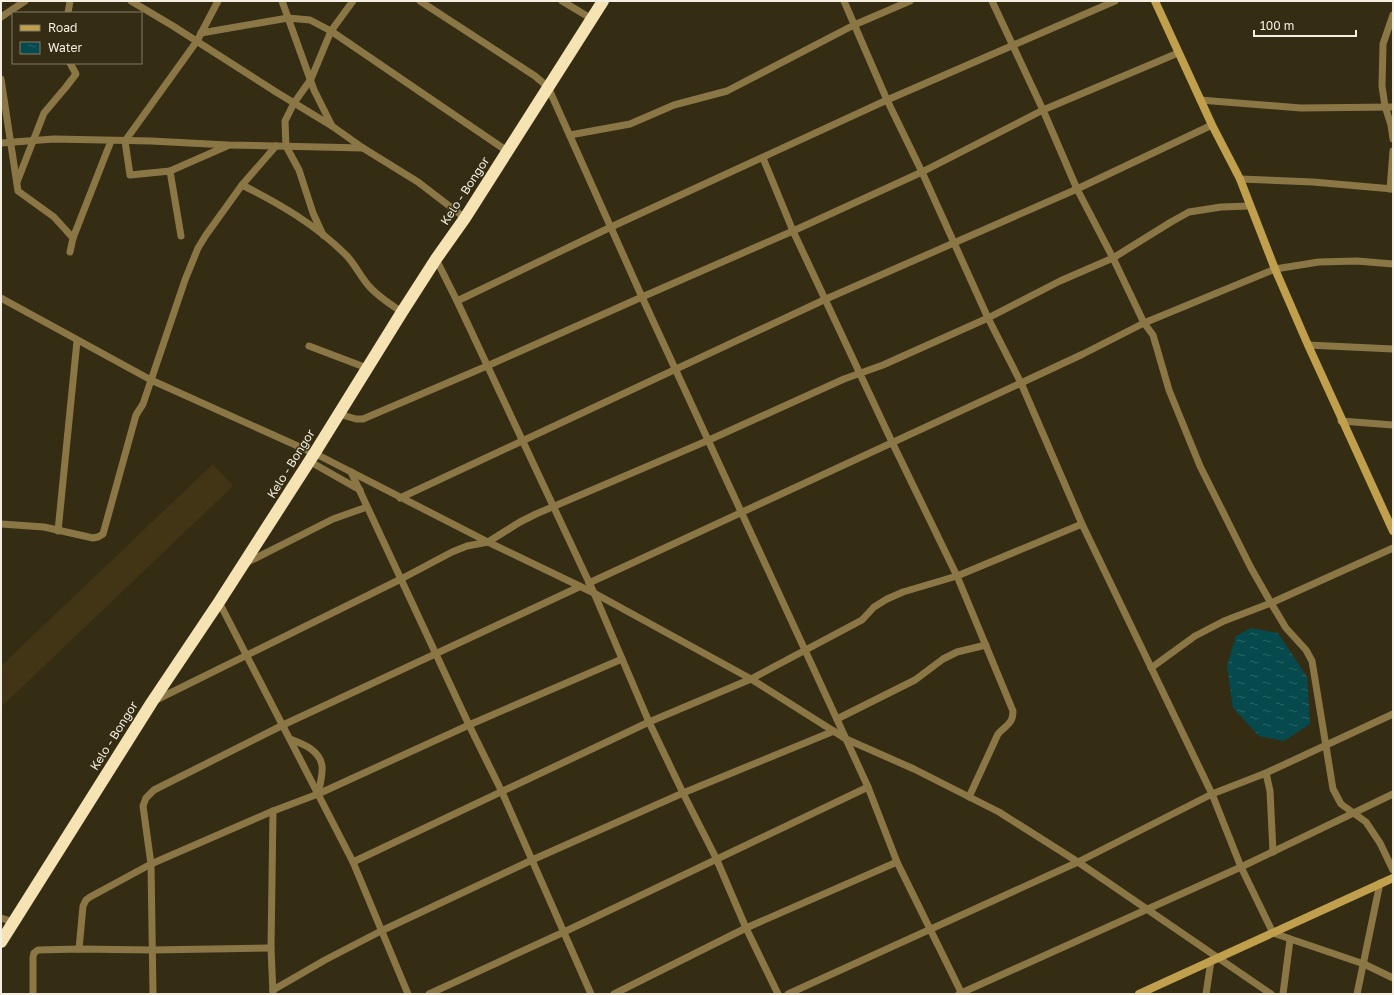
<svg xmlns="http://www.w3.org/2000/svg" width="1394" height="995" viewBox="0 0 1394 995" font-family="'Golos Text',sans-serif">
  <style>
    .built { fill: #413516 }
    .water { fill: url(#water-ripples) }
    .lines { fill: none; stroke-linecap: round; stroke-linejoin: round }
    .street { stroke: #8b7745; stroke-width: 7 }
    .secondary { stroke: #c1a04d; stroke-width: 8 }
    .highway { stroke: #f6e3b4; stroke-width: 12 }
    .labels { text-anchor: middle; stroke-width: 3; stroke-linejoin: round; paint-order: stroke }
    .street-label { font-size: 12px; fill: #f5efe1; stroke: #352c14 }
  </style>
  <defs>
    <pattern id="water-ripples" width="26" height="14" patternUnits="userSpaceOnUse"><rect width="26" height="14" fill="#074a4d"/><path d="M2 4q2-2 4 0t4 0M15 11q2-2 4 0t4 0" fill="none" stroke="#2c6466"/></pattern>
  </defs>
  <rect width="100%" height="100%" fill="#352c14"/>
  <polygon class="built" points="213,464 233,486 1,707 1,666"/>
  <polygon class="water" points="1251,628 1278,633 1307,677 1310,724 1284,741 1259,736 1233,708 1227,666 1236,636"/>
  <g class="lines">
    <g class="street">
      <polyline points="131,1 173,26 276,92 332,126 363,148 418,182 465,218"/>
      <polyline points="218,1 197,41 125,141 130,175 170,171 227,146"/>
      <polyline points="282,1 314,90 332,126"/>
      <polyline points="420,1 535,76 548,87 642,297 846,739 868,787 897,862 962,994"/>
      <polyline points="562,1 592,19"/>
      <polyline points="844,1 887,100 922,172 988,318 1021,383 1082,524 1212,794 1241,867 1273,933 1364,964 1393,978"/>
      <polyline points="992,1 1043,110 1077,189 1113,258 1144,323 1153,335 1169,390 1200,466 1251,568 1271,603 1286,628 1306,650 1312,661 1333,789 1341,804 1366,822 1380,843 1393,870"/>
      <polyline points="68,13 70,1"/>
      <polyline points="1393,15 1383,44 1382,86 1385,106 1391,125 1393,139"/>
      <polyline points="1,17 25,1"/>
      <polyline points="201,33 288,18 310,20 331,31 507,151"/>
      <polyline points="1,79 18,191 54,217 73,238 70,252"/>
      <polyline points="1200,100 1301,108 1393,107"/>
      <polyline points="570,135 630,124 674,105 727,91 854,25 910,1"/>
      <polyline points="1,143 54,139 151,141 228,145 363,148"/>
      <path d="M763,158L793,231L892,442L957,576L1013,711C1013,724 1006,725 998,734L969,797"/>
      <polyline points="170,171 181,236"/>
      <polyline points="1240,179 1313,182 1393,189"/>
      <polyline points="17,182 44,113 66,87 76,74 70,63"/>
      <path d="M242,185C280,204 316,225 346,255C355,264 360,276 368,285C377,296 390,304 402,312"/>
      <polyline points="1390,189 1393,151"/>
      <polyline points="323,235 313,213 299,170 286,146 285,121 294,103 311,79 331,31 353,1"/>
      <polyline points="73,238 111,141"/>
      <polyline points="436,259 457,301 594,593 649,722 683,793 716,858 746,928 778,994"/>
      <polyline points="1,298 151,380 320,456 488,542 594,593 751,679 846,739 914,769 999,812 1078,862 1271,994"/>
      <polyline points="457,301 611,227 887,100 1115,1"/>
      <polyline points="1308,345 1393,349"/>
      <polyline points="309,346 367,368"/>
      <polyline points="339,414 356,419 363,419 487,366 642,297 793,231 922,172 1043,110 1178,53"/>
      <polyline points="1341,421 1393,425"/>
      <polyline points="309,461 360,490"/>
      <polyline points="351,472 469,725 502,792 591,994"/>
      <polyline points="400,498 826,299 1077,189 1212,125"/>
      <polyline points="1,524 44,527 93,538 98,537 103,534 136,415 143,404 185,280 198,248 206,235 242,185 276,146"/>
      <polyline points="58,531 77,341"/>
      <polyline points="246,563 333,519 367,507"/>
      <polyline points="589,583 1021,383 1083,354 1144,323 1275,269 1319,262 1357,261 1393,264"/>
      <polyline points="219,602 353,862 408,994"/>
      <polyline points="1151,668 1195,636 1224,621 1271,603 1393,548"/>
      <polyline points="154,701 401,579 452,552 467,546 488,542 520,522 536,514 709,440 844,379 883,365 988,318 1060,281 1113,258 1171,222 1189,212 1221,207 1250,206"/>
      <polyline points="837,719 915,680 943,659 957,652 986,645"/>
      <path d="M290,739C303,744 320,750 322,766C323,774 320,785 318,794"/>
      <polyline points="1266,773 1393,714"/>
      <polyline points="353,862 649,722 751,679 862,620 874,607 887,599 903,592 957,576 1082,524"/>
      <polyline points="1,918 13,922"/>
      <polyline points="79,949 83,906 86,900 90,897 151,864 273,811 318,794 469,725 622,659"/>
      <polyline points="273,990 325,960 381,931 532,860 683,793 834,731"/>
      <polyline points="33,994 33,957 34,953 38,950 79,949 152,950 271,948"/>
      <polyline points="153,994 151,864 143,806 146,798 154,790 283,725 579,587"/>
      <polyline points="273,994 271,948 273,811"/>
      <polyline points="429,994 564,932 868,787"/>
      <polyline points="614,994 746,928 897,862"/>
      <polyline points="788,994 1078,862 1212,794 1266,773 1270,791 1273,852"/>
      <polyline points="959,994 1241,867 1393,794"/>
      <polyline points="1206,994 1211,961"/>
      <polyline points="1283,994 1290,940"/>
      <polyline points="1357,994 1380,883"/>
    </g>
    <g class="secondary">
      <polyline points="1155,1 1212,125 1240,179 1275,269 1308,345 1393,531"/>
      <polyline points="1139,994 1393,878"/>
    </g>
    <polyline class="highway" points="1,942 152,702 219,602 314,454 402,312 436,259 465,218 603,1"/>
  </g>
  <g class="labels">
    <g class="street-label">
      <text transform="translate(465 191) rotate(-57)" y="4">Kelo - Bongor</text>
      <text transform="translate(291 464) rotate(-58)" y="4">Kelo - Bongor</text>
      <text transform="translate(114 736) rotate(-58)" y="4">Kelo - Bongor</text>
    </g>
  </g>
  <rect width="1394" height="995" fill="none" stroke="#f5efe1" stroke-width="4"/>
  <rect x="12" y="12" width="130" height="52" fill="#352c14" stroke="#827a66"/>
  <rect x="20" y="25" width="20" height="6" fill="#c1a04d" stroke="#827a66"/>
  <text x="48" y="32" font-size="12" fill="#f5efe1">Road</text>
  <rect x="20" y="42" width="20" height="12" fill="url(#water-ripples)" stroke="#827a66"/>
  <text x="48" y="52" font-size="12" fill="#f5efe1">Water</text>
  <path d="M1254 30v6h102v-6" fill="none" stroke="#f5efe1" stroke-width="2"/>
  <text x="1260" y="30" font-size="12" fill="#f5efe1" stroke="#352c14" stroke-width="3" paint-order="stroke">100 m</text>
</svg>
